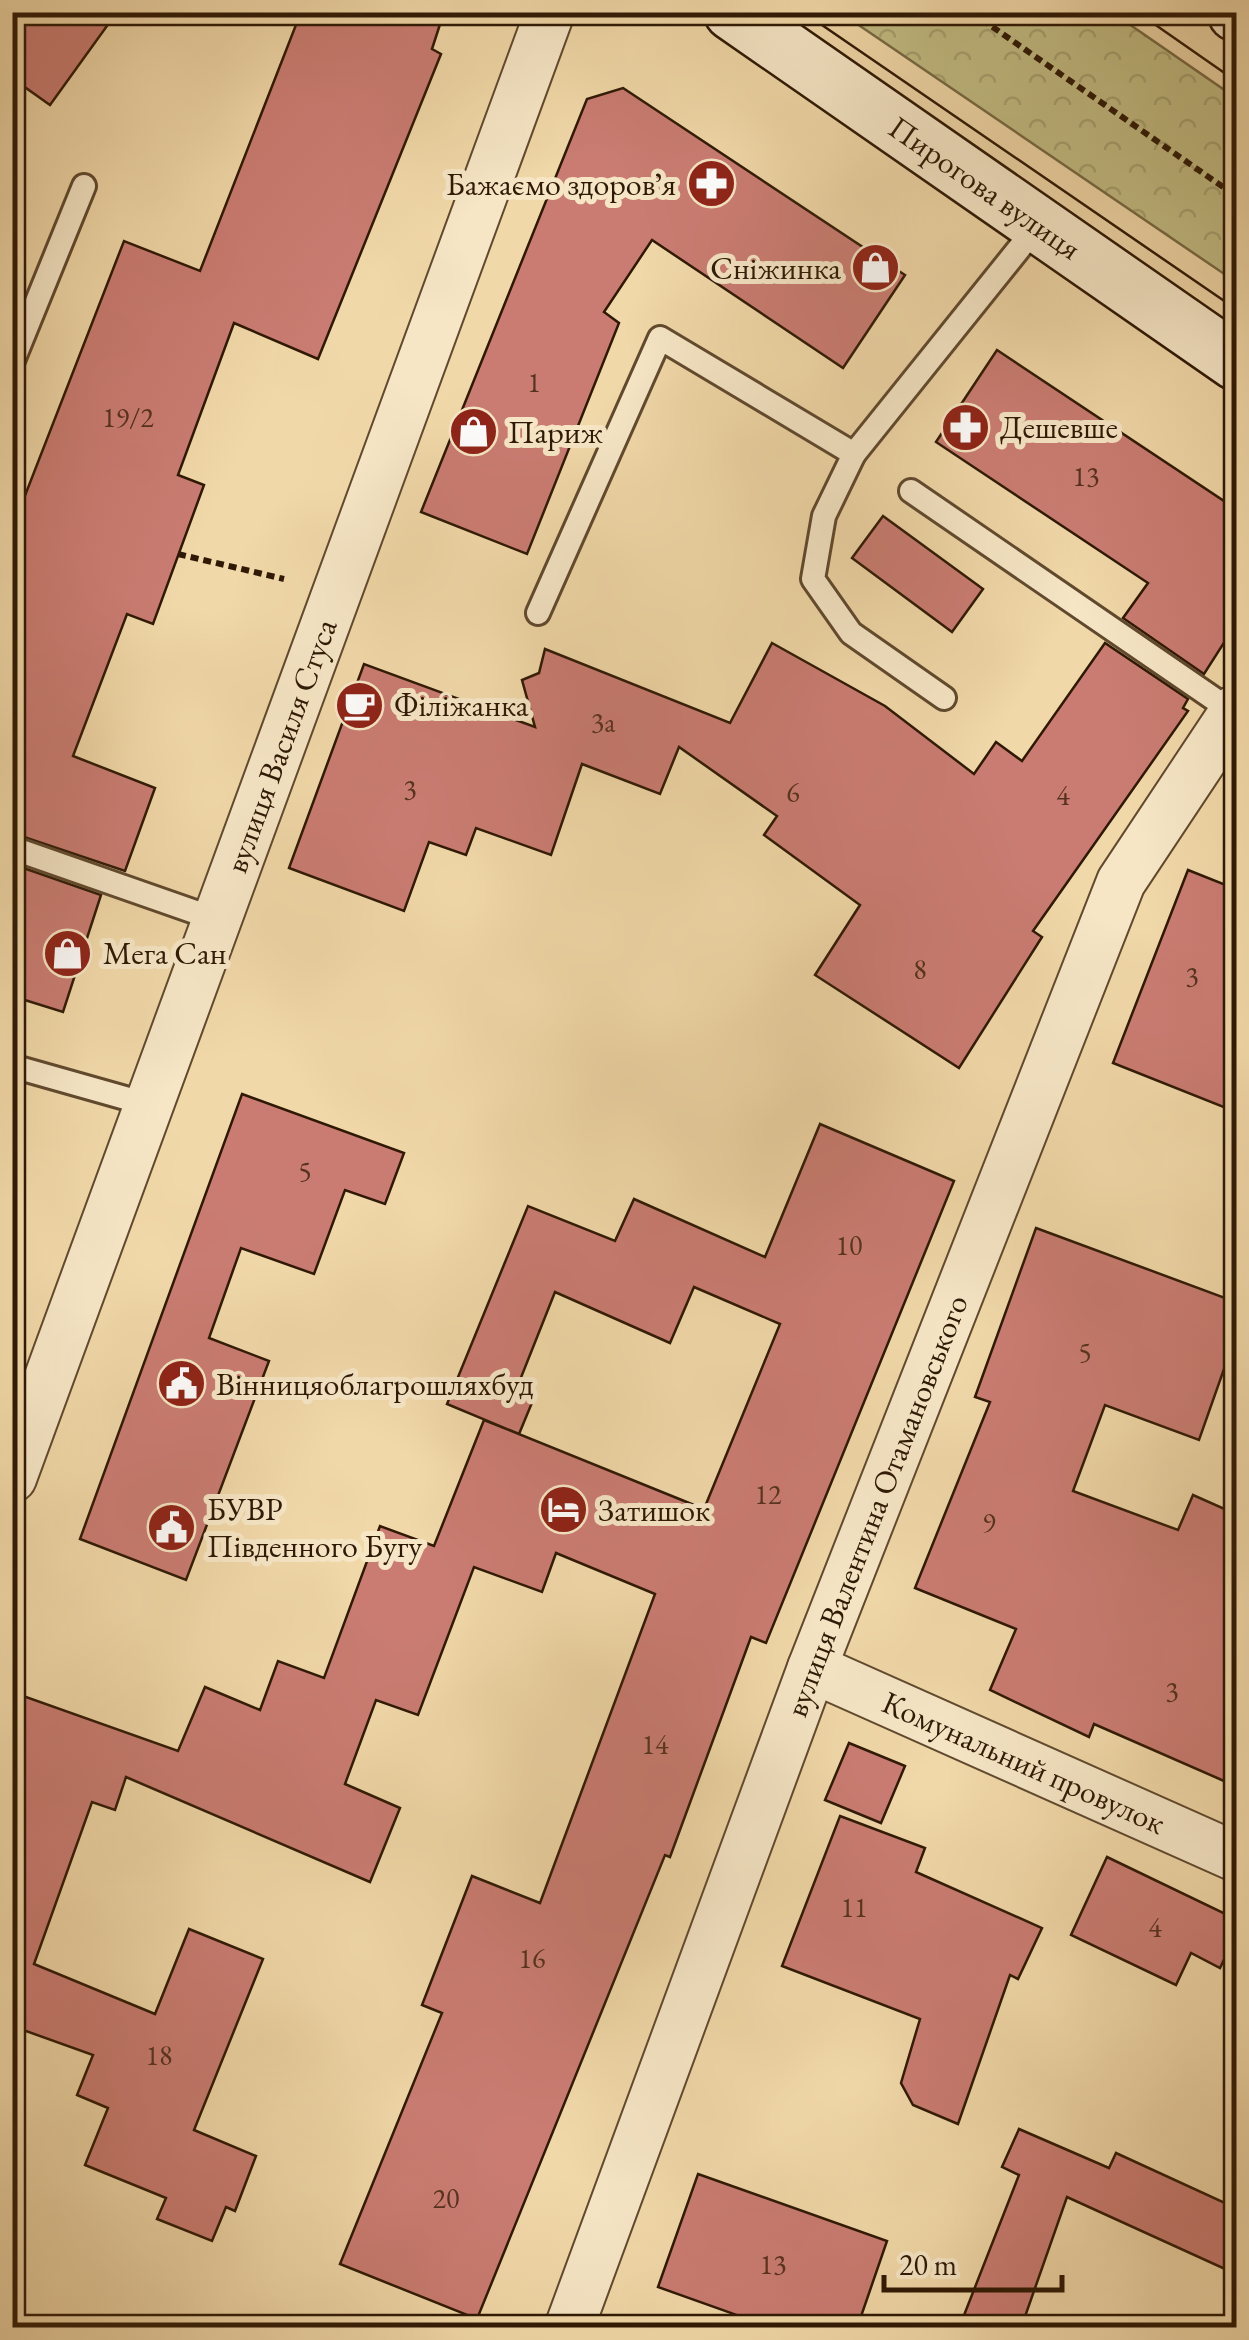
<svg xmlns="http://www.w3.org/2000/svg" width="1249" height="2340" viewBox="0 0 1249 2340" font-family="'EB Garamond',serif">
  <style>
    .forest { fill: url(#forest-crowns); stroke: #786a44; stroke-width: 2.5 }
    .building { fill: #ca7c72; stroke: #2f1905; stroke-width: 2.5 }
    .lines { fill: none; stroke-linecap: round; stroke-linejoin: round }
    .service-casing { stroke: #60492e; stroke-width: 28 }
    .minor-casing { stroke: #60492e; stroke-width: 52 }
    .secondary-casing { stroke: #2f1905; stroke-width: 60 }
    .path { stroke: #2f1905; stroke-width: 6; stroke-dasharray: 8 5; stroke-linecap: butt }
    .service { stroke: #f6e6c6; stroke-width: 22 }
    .minor { stroke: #f6e6c6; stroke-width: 48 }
    .secondary { stroke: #f6e6c6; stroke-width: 55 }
    .tram { stroke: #2f1905; stroke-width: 2.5 }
    .labels { text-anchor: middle; stroke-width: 10; stroke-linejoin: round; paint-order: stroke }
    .number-label { font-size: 28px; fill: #563220 }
    .poi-label { font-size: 32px; fill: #2f1905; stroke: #f6e6c6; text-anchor: start }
    .street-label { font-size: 32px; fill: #2f1905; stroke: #f6e6c6 }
  </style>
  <defs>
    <pattern id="forest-crowns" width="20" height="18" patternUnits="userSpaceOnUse" patternTransform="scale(2.5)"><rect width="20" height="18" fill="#c2bc83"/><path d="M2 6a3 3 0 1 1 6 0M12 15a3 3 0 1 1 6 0" fill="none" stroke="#a7a170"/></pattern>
  </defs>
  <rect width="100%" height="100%" fill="#f1d8a8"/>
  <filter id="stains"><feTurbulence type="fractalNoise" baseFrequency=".002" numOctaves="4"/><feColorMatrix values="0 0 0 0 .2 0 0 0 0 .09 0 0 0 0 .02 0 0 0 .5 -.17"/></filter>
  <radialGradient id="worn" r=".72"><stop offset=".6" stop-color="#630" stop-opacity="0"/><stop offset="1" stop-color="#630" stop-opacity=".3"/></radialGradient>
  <polygon class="forest" points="841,13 1113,13 1236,98 1236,282"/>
  <g class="building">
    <polygon points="12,12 117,12 50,105 12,78"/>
    <polygon points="301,12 444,12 432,49 441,54 318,359 234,323 178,475 204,485 153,624 127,614 73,756 155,788 125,871 12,833 12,529 124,241 200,271"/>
    <polygon points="623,88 905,275 843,368 652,240 604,312 619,323 527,554 421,512 587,99"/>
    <polygon points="997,350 1236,509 1236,624 1204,674 1123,618 1148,583 936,442"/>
    <polygon points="883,516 983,589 952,632 852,558"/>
    <polygon points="772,643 885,706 974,774 996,742 1022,761 1105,643 1188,699 1183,708 1188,711 1033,931 1042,937 959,1068 815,975 860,905 764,835 777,816 679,747 660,794 582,764 551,855 476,828 466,855 429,842 404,911 289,868 364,664 535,727 522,680 539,673 545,649 730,723"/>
    <polygon points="12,864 101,895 63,1012 12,996"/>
    <polygon points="1188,870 1236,889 1236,1112 1113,1063"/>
    <polygon points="242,1094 404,1153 385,1204 345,1190 314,1274 241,1248 209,1338 269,1361 186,1580 80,1539"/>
    <polygon points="820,1124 954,1181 766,1643 751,1637 670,1857 665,1855 477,2319 340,2264 442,2013 422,2005 472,1876 540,1903 655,1594 556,1553 542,1592 474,1567 418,1715 376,1700 345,1784 400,1808 370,1882 126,1777 115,1810 92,1802 34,1964 155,2014 189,1929 263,1959 194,2130 256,2156 235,2211 226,2207 212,2241 157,2219 166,2198 85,2165 108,2108 77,2095 93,2055 12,2026 12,1692 178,1751 205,1687 260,1710 278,1661 324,1678 380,1526 434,1546 484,1420 704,1509 780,1324 694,1287 670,1343 555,1292 518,1385 536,1393 519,1434 447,1404 528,1206 615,1241 634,1199 765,1257"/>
    <polygon points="1036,1228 1236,1302 1236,1335 1199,1440 1105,1405 1073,1491 1178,1530 1193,1495 1236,1514 1236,1753 1224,1781 1094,1724 1089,1737 990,1690 1016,1629 915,1588 990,1402 975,1397"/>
    <polygon points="849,1743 905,1766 881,1823 825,1800"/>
    <polygon points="840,1816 925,1848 916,1872 1042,1928 1018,1979 1010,1975 958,2124 913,2105 901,2083 920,2019 782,1966"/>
    <polygon points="1107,1857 1236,1919 1236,1934 1220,1968 1191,1953 1176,1985 1071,1935"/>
    <polygon points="1019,2129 1109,2168 1116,2153 1236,2208 1236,2274 1067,2197 1021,2328 959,2328 1019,2175 1002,2167"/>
    <polygon points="698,2174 887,2241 857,2328 773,2328 658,2287"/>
  </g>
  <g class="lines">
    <defs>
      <g id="service">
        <polyline points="12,363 84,186"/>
        <polyline points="854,454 824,516 813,579 851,633 944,698"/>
        <polyline points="911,491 1236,714"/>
        <polyline points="538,613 660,338 854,454 1038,225"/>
        <polyline points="12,848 218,920"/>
        <polyline points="12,1066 150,1105"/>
      </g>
      <g id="minor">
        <path id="s1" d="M12,1478L550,12"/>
        <path id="s2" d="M812,1668L1236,1857"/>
        <path id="s3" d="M569,2328L812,1668L1121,882L1236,709"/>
      </g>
      <g id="secondary">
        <path id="s4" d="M732,12L1236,362"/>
        <polyline points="1236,12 1236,13"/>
      </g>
    </defs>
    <use href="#service" class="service-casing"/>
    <use href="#minor" class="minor-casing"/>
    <use href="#secondary" class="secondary-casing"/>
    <g class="path">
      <polyline points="971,12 1236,196"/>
      <polyline points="178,554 284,579"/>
    </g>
    <use href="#service" class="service"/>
    <use href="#minor" class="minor"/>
    <use href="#secondary" class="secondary"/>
    <g class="tram">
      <polyline points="803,12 1236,309"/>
      <polyline points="1137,12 1236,81"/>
    </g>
  </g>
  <defs>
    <symbol id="pharmacy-disc" viewBox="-11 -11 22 22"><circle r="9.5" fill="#8f2418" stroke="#f6e6c6"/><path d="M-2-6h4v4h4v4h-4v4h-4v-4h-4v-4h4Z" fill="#fff"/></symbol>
    <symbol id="shop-disc" viewBox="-11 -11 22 22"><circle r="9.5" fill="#8f2418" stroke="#f6e6c6"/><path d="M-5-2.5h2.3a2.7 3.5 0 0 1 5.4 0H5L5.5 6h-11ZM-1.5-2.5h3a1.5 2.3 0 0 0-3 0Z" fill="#fff"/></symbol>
    <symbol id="cafe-disc" viewBox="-11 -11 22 22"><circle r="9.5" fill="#8f2418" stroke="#f6e6c6"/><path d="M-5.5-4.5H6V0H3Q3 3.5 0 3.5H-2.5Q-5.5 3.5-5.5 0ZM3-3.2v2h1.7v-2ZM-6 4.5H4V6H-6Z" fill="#fff"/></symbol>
    <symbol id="civic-disc" viewBox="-11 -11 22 22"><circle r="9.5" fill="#8f2418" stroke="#f6e6c6"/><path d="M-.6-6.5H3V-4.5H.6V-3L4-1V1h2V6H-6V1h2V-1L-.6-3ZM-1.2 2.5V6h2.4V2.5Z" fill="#fff"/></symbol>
    <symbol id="hotel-disc" viewBox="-11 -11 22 22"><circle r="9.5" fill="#8f2418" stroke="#f6e6c6"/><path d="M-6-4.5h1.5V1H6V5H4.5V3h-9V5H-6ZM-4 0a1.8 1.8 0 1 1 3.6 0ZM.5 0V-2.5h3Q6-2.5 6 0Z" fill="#fff"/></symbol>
  </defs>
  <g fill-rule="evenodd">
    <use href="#pharmacy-disc" x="684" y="156" width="55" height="55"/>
    <use href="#shop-disc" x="848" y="240" width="55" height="55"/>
    <use href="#pharmacy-disc" x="938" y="400" width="55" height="55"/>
    <use href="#shop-disc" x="446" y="404" width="55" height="55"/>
    <use href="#cafe-disc" x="332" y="678" width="55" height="55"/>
    <use href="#shop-disc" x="40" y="926" width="55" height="55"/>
    <use href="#civic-disc" x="154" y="1356" width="55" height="55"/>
    <use href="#hotel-disc" x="536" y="1482" width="55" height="55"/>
    <use href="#civic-disc" x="144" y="1500" width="55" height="55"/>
  </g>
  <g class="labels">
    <g class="number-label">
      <text x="534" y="392">1</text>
      <text x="128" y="427">19/2</text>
      <text x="1086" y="486">13</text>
      <text x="603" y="732">3а</text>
      <text x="410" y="799">3</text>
      <text x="793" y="802">6</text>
      <text x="1063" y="805">4</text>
      <text x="920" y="979">8</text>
      <text x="1192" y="986">3</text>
      <text x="305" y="1181">5</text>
      <text x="849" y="1255">10</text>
      <text x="1085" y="1362">5</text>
      <text x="768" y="1504">12</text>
      <text x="989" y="1532">9</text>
      <text x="1172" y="1701">3</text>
      <text x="655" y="1754">14</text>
      <text x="854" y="1917">11</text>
      <text x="1155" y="1937">4</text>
      <text x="532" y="1968">16</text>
      <text x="159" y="2065">18</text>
      <text x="446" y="2208">20</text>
      <text x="773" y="2274">13</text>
    </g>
    <g class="poi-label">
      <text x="676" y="195" text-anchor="end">Бажаємо здоровʼя</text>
      <text x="841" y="279" text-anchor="end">Сніжинка</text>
      <text x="1000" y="438">Дешевше</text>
      <text x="508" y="443">Париж</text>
      <text x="394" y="716">Філіжанка</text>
      <text x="103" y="964">Мега Сан</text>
      <text x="216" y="1395">Вінницяоблагрошляхбуд</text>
      <text x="207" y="1520">БУВР<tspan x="207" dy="37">Південного Бугу</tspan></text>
      <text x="598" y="1521">Затишок</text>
    </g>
    <g class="street-label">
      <text dy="11" stroke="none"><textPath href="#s4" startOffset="308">Пирогова вулиця</textPath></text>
      <text dy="11" stroke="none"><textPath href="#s1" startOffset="780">вулиця Василя Стуса</textPath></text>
      <text dy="11" stroke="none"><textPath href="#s3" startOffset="878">вулиця Валентина Отамановського</textPath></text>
      <text dy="11" stroke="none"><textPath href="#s2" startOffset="232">Комунальний провулок</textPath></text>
    </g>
  </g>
  <rect width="1249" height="2340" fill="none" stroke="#f1d8a8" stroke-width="50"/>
  <rect x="15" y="15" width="1219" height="2310" fill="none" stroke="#2f1905" stroke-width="5"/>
  <rect x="25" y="25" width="1199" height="2290" fill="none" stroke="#2f1905" stroke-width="2.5"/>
  <path d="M884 2275v15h178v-15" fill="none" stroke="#2f1905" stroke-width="5"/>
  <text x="899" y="2275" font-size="30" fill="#2f1905" stroke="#f6e6c6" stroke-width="8" paint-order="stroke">20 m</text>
  <rect width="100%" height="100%" filter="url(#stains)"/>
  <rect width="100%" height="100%" fill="url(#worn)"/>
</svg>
